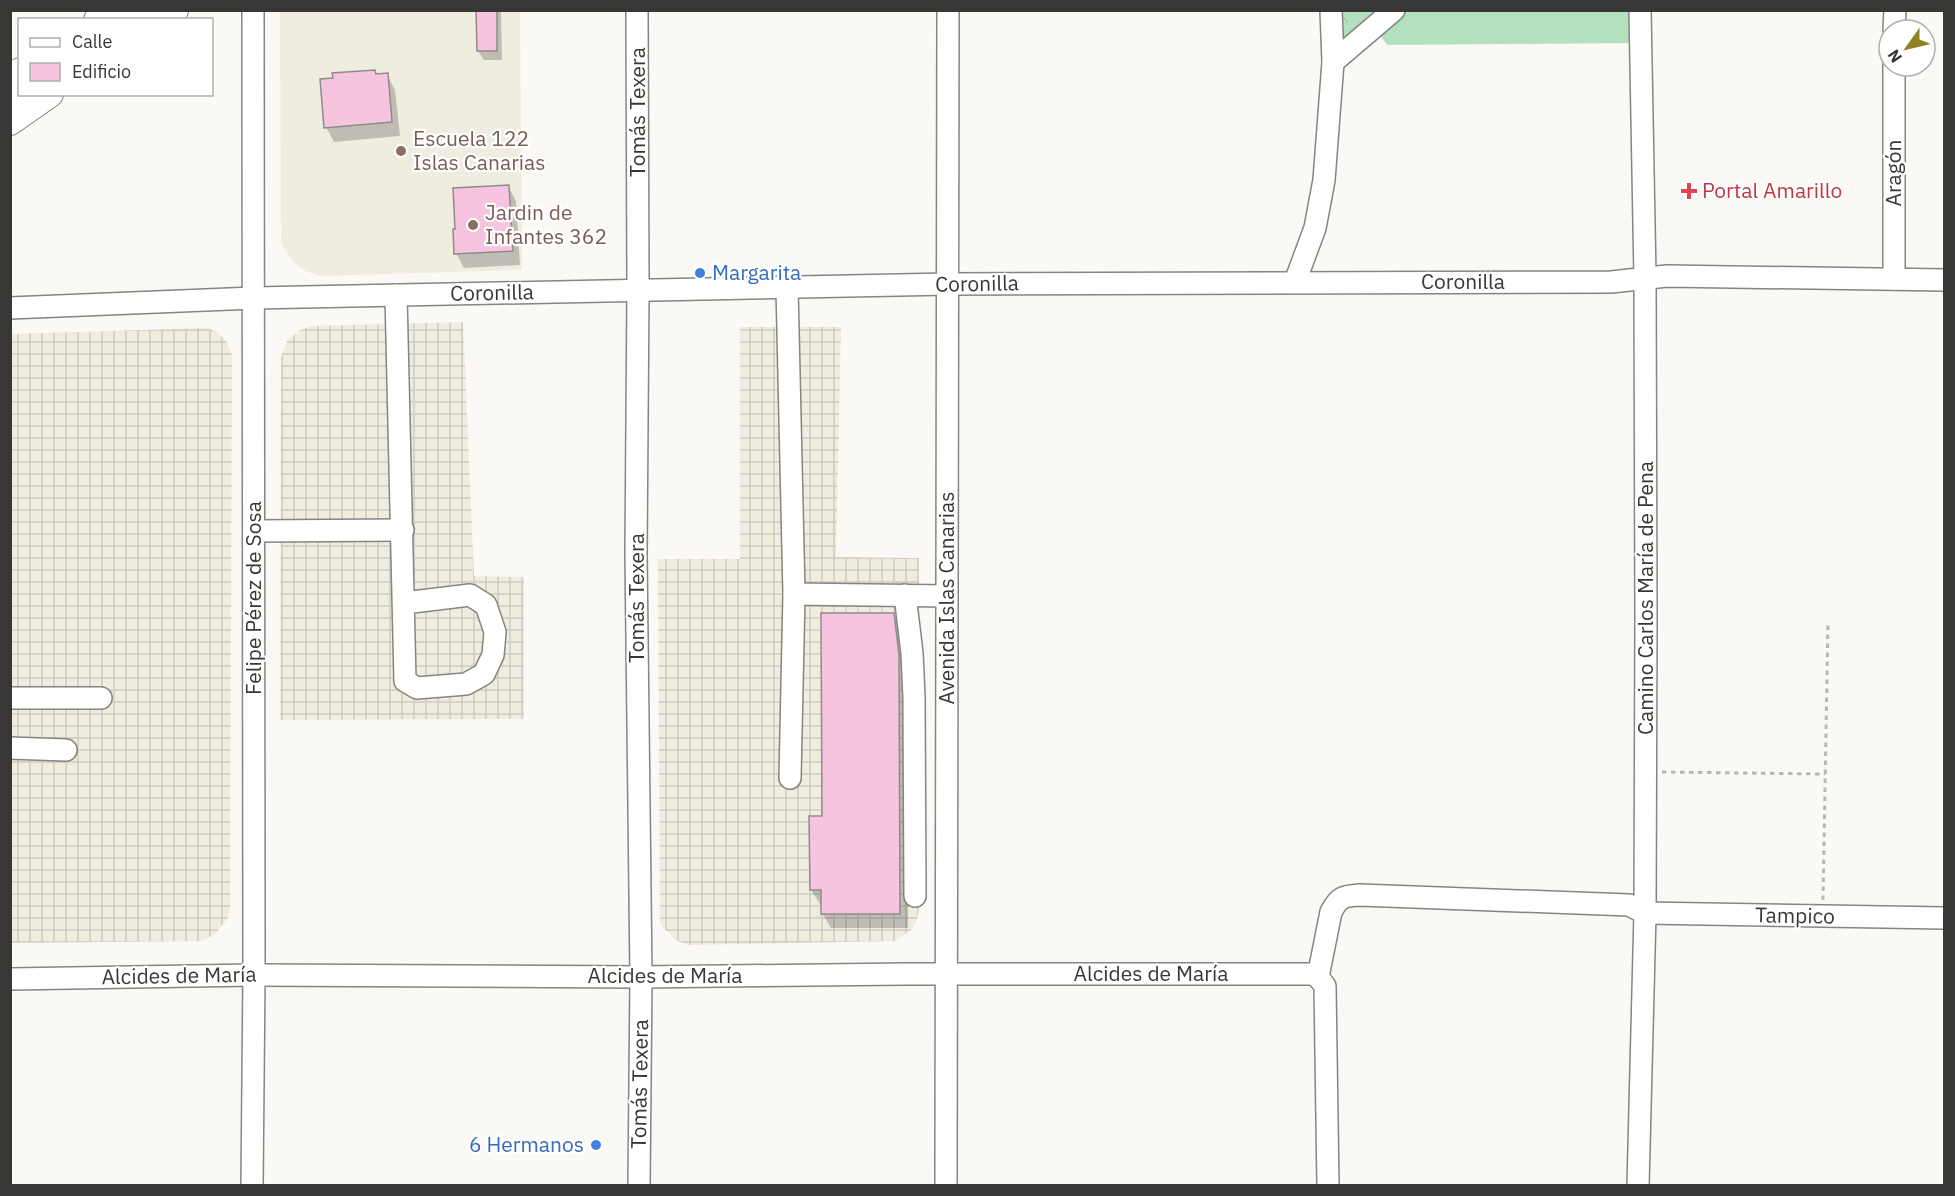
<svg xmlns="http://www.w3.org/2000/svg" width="1955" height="1196" viewBox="0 0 1955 1196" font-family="'IBM Plex Sans',sans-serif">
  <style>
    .built { fill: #efede0 }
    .industrial { fill: url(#industrial-grid) }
    .grass { fill: #b3e1bd }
    .park { fill: url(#park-crowns) }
    .shadow { fill: #0003 }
    .building { fill: #f7c4df; stroke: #8f8b8d; stroke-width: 1.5 }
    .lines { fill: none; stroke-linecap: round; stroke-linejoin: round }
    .minor-casing { stroke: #868581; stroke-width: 24 }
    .major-casing { stroke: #868581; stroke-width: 28 }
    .path { stroke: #b8b7b4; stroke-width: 3; stroke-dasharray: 4.5 4.5; stroke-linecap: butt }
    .minor { stroke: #fff; stroke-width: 21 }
    .major { stroke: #fff; stroke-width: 26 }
    .education-dot { fill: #8d6e63; stroke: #fff; stroke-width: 2 }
    .health-dot { fill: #e0444e; stroke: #fff; stroke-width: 2 }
    .shop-dot { fill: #3f7fe0; stroke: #fff; stroke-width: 2 }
    .labels { text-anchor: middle; stroke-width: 4.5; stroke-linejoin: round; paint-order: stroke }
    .street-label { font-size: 21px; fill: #383736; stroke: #fff }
    .education-label { font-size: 21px; fill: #785e54; stroke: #fff; text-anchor: start }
    .health-label { font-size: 21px; fill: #be3a42; stroke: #fff; text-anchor: start }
    .shop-label { font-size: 21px; fill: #366cbe; stroke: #fff; text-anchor: start }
  </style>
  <defs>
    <pattern id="industrial-grid" width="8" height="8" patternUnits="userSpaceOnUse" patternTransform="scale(1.5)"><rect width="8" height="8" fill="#efede0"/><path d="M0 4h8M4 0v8" fill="none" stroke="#ceccc1"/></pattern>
    <pattern id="park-crowns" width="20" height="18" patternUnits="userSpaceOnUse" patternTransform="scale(1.5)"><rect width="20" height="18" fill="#b3e1bd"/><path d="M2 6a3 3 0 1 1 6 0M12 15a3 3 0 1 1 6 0" fill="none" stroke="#9bc2a3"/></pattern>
  </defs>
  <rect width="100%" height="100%" fill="#faf9f5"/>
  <polygon class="built" points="280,11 520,11 522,270 320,276 305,271 292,261 281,243"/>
  <g class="industrial">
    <polygon points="463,322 474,576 524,577 524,719 280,720 281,357 287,341 298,331 312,326"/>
    <polygon points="740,327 841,327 836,557 919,558 920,903 917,920 911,930 895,941 689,945 675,940 660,924 658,559 740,559"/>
    <polygon points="208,328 217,332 226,341 232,355 230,907 228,918 215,934 202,941 11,943 10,334"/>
  </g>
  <polygon class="grass" points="1404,11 1632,11 1631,43 1387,45 1378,32"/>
  <polygon class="park" points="1342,11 1385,11 1346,38 1342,35"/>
  <g class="shadow">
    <polygon points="478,10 501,10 502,60 484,60 478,51"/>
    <polygon points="387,75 395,90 400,136 334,142 326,127 377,76"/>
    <polygon points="508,186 516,201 520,265 464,268 456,253"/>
    <polygon points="894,615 902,630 907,671 908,928 831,928 822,913 822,904 820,904 811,890 823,818"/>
  </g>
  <g class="building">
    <polygon points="476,10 497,10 497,51 477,51"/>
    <polygon points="375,70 376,74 388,73 392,122 324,128 320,79 333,78 332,73"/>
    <polygon points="509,185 513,251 454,254 453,229 455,229 453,188"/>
    <polygon points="821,613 894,613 899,655 900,914 821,914 821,890 810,890 809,816 822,816"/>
  </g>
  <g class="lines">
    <defs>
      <g id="minor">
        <polyline points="637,10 638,290 636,554 641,977 639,1186"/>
        <polyline points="129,20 142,10"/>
        <polyline points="1894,30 1895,10"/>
        <polyline points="1333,62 1394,10"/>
        <polyline points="10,100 20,94"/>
        <polyline points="1894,279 1894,66"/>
        <polyline points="1295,282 1315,228 1324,180 1333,62 1331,10"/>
        <polyline points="787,287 794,594 790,778"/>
        <polyline points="396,295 405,681 417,688 466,684 484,674 493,655 495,632 486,605 470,595 404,603"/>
        <polyline points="10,308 254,298 948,284 1611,282 1667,276 1944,280"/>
        <polyline points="254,531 403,530"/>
        <polyline points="794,594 947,596"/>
        <polyline points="905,595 912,653 914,697 915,896"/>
        <polyline points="10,698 101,698"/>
        <polyline points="10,748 66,750"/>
        <path d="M1318,977L1331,912C1339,897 1343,896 1360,895L1629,905L1645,913L1944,918"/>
        <polyline points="1318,977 1325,986 1328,1186"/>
        <polyline points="10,979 254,975 641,977 905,974 1312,974 1318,977"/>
        <polyline points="252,1186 254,975 253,10"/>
        <polyline points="946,1186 948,10"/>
        <polyline points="1638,1186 1645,913 1646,620 1645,278 1640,10"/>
      </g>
      <g id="major">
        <polyline points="97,20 111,10"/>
        <polyline points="161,20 175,10"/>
        <polyline points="10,77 20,71"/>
        <polyline points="10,122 50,94"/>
      </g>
    </defs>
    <use href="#minor" class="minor-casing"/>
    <use href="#major" class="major-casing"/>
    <g class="path">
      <polyline points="1662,772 1825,774"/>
      <polyline points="1823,900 1828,621"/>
    </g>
    <use href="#minor" class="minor"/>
    <use href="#major" class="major"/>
  </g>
  <g class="education-dot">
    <circle cx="401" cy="151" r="6"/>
    <circle cx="473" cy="225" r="6"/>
  </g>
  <path class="health-dot" d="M1686 182h6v6h6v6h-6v6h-6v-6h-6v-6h6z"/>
  <g class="shop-dot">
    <circle cx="700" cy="273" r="6"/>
    <circle cx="596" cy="1145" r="6"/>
  </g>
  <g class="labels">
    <g class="street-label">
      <text transform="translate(638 112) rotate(-90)" y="7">Tomás Texera</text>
      <text transform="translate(1894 173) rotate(-90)" y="7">Aragón</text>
      <text x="1463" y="289">Coronilla</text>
      <text transform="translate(977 284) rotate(-1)" y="7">Coronilla</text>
      <text transform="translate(492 293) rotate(-1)" y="7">Coronilla</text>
      <text transform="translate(254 598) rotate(-90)" y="7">Felipe Pérez de Sosa</text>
      <text transform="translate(637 598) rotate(-90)" y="7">Tomás Texera</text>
      <text transform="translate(947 598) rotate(-90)" y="7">Avenida Islas Canarias</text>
      <text transform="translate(1646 598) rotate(-90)" y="7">Camino Carlos María de Pena</text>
      <text transform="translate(1795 916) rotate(1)" y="7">Tampico</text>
      <text x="1151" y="981">Alcides de María</text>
      <text transform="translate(179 976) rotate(-1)" y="7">Alcides de María</text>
      <text x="665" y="983">Alcides de María</text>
      <text transform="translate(640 1084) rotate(-89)" y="7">Tomás Texera</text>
    </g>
    <g class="education-label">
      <text x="413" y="146">Escuela 122<tspan x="413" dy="24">Islas Canarias</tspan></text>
      <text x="485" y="220">Jardin de<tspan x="485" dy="24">Infantes 362</tspan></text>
    </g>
    <g class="health-label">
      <text x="1702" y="198">Portal Amarillo</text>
    </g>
    <g class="shop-label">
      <text x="712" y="280">Margarita</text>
      <text x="584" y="1152" text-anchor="end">6 Hermanos</text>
    </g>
  </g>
  <rect width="1955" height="1196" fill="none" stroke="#383736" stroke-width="24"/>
  <rect x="18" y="18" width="195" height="78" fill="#ffffff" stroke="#afafaf" stroke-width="1.5"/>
  <rect x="30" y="38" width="30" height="9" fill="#ffffff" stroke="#afafaf" stroke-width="1.5"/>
  <text x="72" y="48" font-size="18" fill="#383736">Calle</text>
  <rect x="30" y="63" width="30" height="18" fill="#f7c4df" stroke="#afafaf" stroke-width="1.5"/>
  <text x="72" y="78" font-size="18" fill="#383736">Edificio</text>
  <g transform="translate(1907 48) rotate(236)"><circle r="28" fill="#ffffff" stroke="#afafaf" stroke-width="1.5"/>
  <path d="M0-4.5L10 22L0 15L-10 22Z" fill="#908027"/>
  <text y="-9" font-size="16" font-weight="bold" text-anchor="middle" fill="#383736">N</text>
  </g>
</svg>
